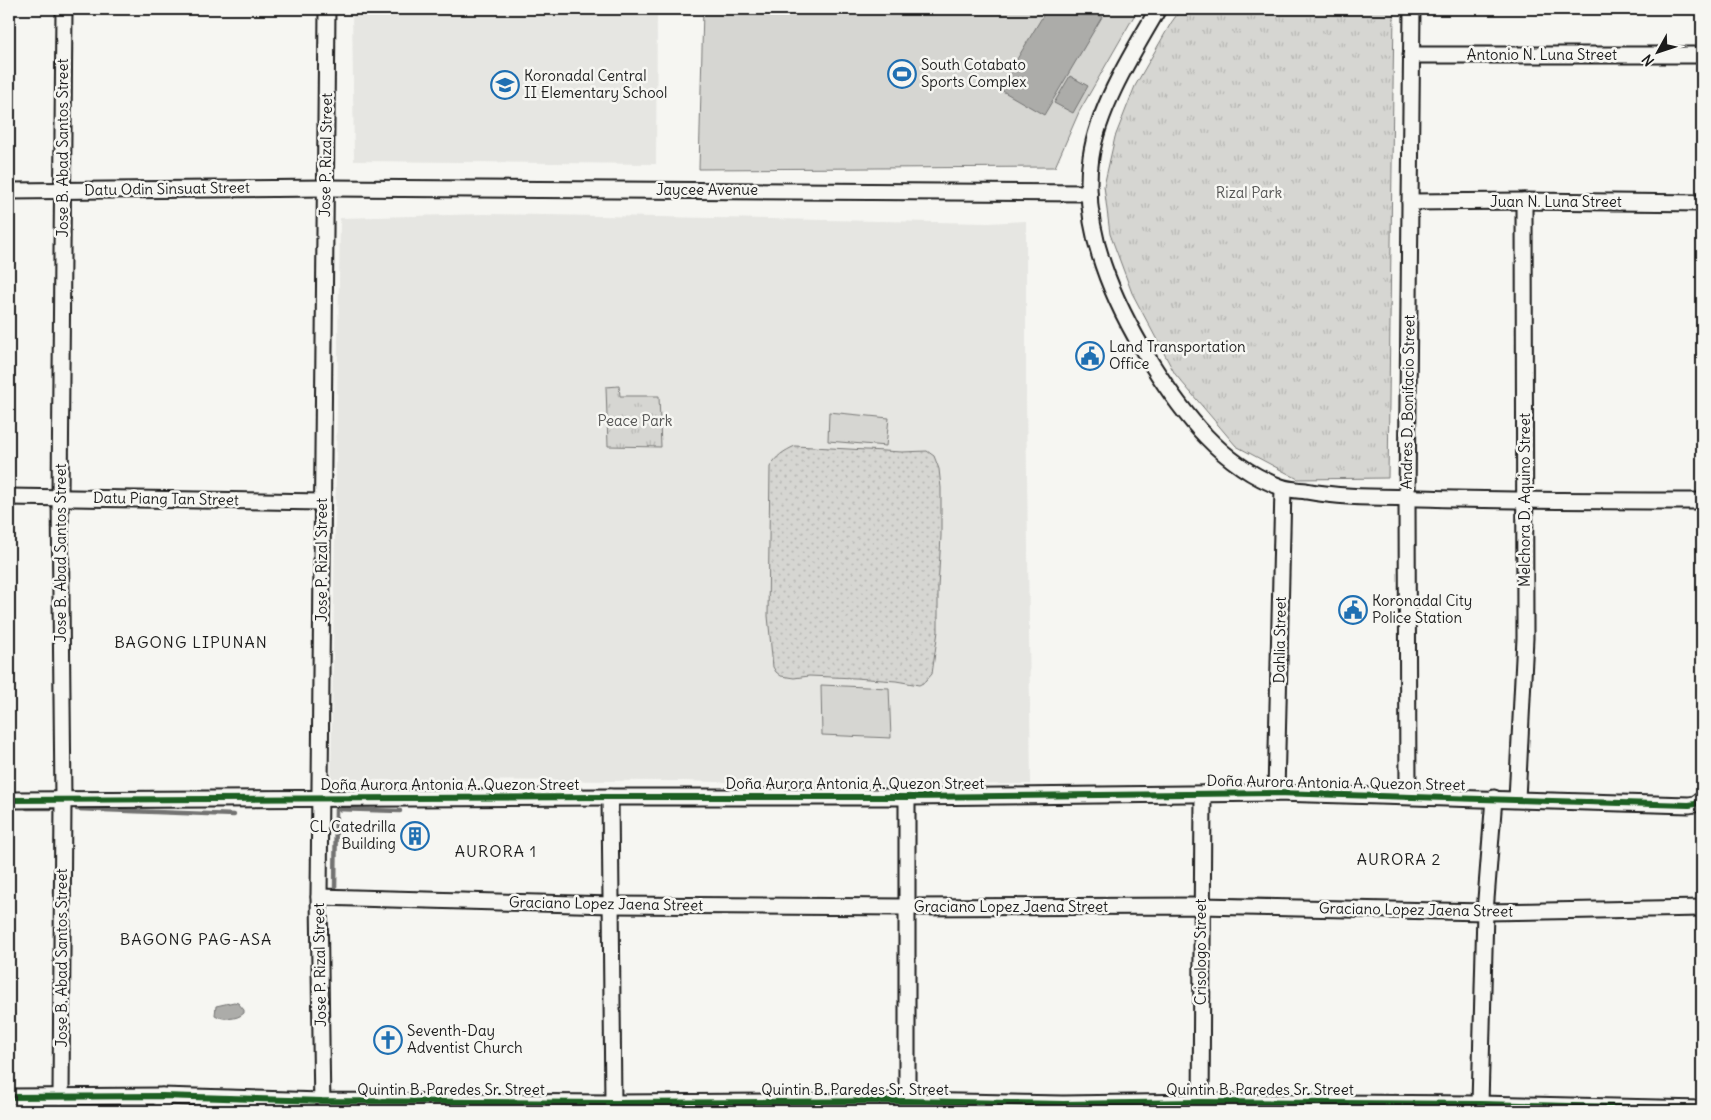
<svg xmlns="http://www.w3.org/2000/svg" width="1711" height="1120" viewBox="0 0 1711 1120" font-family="Delius,sans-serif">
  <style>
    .built { fill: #e6e6e2 }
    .grass { fill: url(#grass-dots); stroke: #797977 }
    .park { fill: url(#park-tufts); stroke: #797977 }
    .pitch { fill: #d6d6d2; stroke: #797977 }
    .water { fill: #acaca9; stroke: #727271 }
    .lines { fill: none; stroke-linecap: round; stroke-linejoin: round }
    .stream { stroke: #727271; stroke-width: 4.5 }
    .minor-casing { stroke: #1c1c1c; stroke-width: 19 }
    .minor { stroke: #f6f6f2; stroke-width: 15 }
    .cycleway-casing { stroke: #f6f6f2; stroke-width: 9 }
    .cycleway { stroke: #1b5e20; stroke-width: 6 }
    .labels { text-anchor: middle; stroke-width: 5; stroke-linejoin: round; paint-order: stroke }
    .street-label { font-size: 15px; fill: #1c1c1c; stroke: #f6f6f2 }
    .poi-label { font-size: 15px; fill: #1c1c1c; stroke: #f6f6f2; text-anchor: start }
    .park-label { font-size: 15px; fill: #545453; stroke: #f6f6f2 }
    .neighbourhood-label { font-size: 16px; letter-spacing: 1px; fill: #1c1c1c; stroke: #f6f6f2 }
  </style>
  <defs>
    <pattern id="grass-dots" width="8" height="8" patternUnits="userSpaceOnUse" patternTransform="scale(1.25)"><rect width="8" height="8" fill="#d6d6d2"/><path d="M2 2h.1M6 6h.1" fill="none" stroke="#b7b7b4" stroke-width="1.8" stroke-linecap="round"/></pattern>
    <pattern id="park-tufts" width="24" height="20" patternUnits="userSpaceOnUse" patternTransform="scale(1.25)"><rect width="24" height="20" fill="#d6d6d2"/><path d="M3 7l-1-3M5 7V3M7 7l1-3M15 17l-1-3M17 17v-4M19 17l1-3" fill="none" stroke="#b7b7b4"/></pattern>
  </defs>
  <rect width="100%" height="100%" fill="#f6f6f2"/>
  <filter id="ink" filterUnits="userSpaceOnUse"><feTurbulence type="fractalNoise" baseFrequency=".02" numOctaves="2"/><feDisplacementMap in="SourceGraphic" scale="10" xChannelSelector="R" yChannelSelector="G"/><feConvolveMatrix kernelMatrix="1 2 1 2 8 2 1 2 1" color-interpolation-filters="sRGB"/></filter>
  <g filter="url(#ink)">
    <g class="built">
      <polygon points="352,9 657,9 656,164 354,161"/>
      <polygon points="485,214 989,223 1026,221 1026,396 1031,784 855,786 682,781 331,780 340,218"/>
    </g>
    <path class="grass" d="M795,446L902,452L927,451L934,456L939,469L941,488V536L938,588V631L932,674L925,682L919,685L896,681L855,678L809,676L794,678L781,676L776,672L773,667L768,616L770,467C776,456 784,451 795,446Z"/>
    <g class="park">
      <polygon points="1181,9 1394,9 1388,478 1298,479 1236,446 1175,374 1132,293 1110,234 1104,186 1115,137 1135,86 1171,23"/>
      <polygon points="619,386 620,396 659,396 661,447 608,446 606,387"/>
    </g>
    <g class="pitch">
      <polygon points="703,9 1138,9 1079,112 1055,167 699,169"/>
      <polygon points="829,412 889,418 886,446 828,441"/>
      <polygon points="821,685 889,688 891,738 822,735"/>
    </g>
    <g class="water">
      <polygon points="1047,9 1087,9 1102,17 1044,115 999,89"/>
      <polygon points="1070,76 1088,86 1073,113 1054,103"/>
      <path d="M234,1002L238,1003L244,1010V1013C237,1020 223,1020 215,1015L216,1006Z"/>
    </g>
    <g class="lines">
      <g class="stream">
        <polyline points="27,808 51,808"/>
        <polyline points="77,809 234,815"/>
        <polyline points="335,891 336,809 400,811"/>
      </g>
      <defs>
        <g id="minor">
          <path d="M1158,9C1133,52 1098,108 1091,157C1080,230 1114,303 1151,363C1183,414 1222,466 1281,487C1289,490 1298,490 1306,491C1343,498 1381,497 1419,498C1514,501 1608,501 1702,501"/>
          <polyline points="1411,55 1702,55"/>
          <polyline points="9,191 326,188 1089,193"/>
          <polyline points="1410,202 1524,201 1702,203"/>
          <polyline points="9,497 322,502"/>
          <polyline points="1276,793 1283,488"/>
          <polyline points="1408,796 1407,498 1412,9"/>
          <polyline points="610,797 613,1103"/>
          <polyline points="1517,799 1525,638 1524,201"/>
          <polyline points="9,800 610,797 907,797 1276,793 1689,805 1695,804 1702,800"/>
          <polyline points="319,897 612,905 906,907 1201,906 1485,912 1702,908"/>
          <polyline points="9,1097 162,1096 322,1101 613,1103 907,1101 1063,1104 1200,1102 1480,1104 1702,1109"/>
          <polyline points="61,1097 63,800 60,497 64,9"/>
          <polyline points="907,1101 907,797"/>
          <polyline points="1480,1104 1485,912 1494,798"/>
          <polyline points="322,1110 319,897 327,9"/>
          <polyline points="162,1111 162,1096"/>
          <polyline points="1201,1111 1203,794"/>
        </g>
      </defs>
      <use href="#minor" class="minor-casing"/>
      <use href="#minor" class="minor"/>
      <defs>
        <g id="cycleway">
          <polyline points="9,800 610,797 907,797 1276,793 1689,805 1695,804 1702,800"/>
          <polyline points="9,1097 162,1096 322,1101 613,1103 907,1101 1063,1104 1200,1102 1480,1104 1702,1109"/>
        </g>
      </defs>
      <use href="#cycleway" class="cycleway-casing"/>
      <use href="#cycleway" class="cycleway"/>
    </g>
  </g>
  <defs>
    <symbol id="stadium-ring" viewBox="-11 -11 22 22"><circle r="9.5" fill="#f6f6f2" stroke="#1f6fb2" stroke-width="1.5"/><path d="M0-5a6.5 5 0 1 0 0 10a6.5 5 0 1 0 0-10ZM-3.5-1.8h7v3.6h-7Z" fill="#1f6fb2"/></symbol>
    <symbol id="school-ring" viewBox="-11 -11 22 22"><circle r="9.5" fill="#f6f6f2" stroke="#1f6fb2" stroke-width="1.5"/><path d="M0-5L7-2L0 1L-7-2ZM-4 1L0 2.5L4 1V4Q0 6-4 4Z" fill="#1f6fb2"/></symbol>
    <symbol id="civic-ring" viewBox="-11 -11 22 22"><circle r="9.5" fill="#f6f6f2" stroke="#1f6fb2" stroke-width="1.5"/><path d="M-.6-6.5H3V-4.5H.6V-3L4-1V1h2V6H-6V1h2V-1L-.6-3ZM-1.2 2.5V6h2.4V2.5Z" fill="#1f6fb2"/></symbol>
    <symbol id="building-ring" viewBox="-11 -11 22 22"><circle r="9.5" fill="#f6f6f2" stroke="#1f6fb2" stroke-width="1.5"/><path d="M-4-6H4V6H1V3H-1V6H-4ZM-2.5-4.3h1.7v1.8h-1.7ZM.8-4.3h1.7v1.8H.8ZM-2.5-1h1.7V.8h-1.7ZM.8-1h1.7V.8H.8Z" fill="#1f6fb2"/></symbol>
    <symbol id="church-ring" viewBox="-11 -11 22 22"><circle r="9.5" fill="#f6f6f2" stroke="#1f6fb2" stroke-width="1.5"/><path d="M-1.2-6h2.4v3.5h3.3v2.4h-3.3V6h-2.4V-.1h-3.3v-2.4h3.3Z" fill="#1f6fb2"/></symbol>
  </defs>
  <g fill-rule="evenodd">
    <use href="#stadium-ring" x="886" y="58" width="32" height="32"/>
    <use href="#school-ring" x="489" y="69" width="32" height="32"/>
    <use href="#civic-ring" x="1074" y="340" width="32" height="32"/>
    <use href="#civic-ring" x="1337" y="594" width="32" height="32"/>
    <use href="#building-ring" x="399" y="820" width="32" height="32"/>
    <use href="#church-ring" x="372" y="1024" width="32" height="32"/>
  </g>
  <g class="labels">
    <g class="street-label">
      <text x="1542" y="60">Antonio N. Luna Street</text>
      <text transform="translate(63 148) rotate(-90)" y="5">Jose B. Abad Santos Street</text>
      <text transform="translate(326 155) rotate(-89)" y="5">Jose P. Rizal Street</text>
      <text transform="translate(167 189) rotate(-1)" y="5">Datu Odin Sinsuat Street</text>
      <text x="707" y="195">Jaycee Avenue</text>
      <text x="1556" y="207">Juan N. Luna Street</text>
      <text transform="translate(1408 402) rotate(-89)" y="5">Andres D. Bonifacio Street</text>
      <text transform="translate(166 499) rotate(1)" y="5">Datu Piang Tan Street</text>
      <text transform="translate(1525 500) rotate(-90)" y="5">Melchora D. Aquino Street</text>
      <text transform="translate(61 553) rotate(-90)" y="5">Jose B. Abad Santos Street</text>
      <text transform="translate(322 560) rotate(-90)" y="5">Jose P. Rizal Street</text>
      <text transform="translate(1280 640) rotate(-89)" y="5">Dahlia Street</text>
      <text transform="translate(1336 783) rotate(1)" y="5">Doña Aurora Antonia A. Quezon Street</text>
      <text x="855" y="789">Doña Aurora Antonia A. Quezon Street</text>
      <text x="450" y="790">Doña Aurora Antonia A. Quezon Street</text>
      <text transform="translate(606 904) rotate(1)" y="5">Graciano Lopez Jaena Street</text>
      <text x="1011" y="912">Graciano Lopez Jaena Street</text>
      <text transform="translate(1416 910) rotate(1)" y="5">Graciano Lopez Jaena Street</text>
      <text transform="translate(1201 952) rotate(-90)" y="5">Crisologo Street</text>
      <text transform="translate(62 958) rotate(-90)" y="5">Jose B. Abad Santos Street</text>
      <text transform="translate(320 965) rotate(-91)" y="5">Jose P. Rizal Street</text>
      <text x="451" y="1095">Quintin B. Paredes Sr. Street</text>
      <text x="855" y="1095">Quintin B. Paredes Sr. Street</text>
      <text x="1260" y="1095">Quintin B. Paredes Sr. Street</text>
    </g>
    <g class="poi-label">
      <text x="921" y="70">South Cotabato<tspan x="921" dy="17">Sports Complex</tspan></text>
      <text x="524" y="81">Koronadal Central<tspan x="524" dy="17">II Elementary School</tspan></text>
      <text x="1109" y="352">Land Transportation<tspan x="1109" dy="17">Office</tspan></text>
      <text x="1372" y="606">Koronadal City<tspan x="1372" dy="17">Police Station</tspan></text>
      <text x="396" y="832" text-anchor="end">CL Catedrilla<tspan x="396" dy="17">Building</tspan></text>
      <text x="407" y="1036">Seventh-Day<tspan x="407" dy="17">Adventist Church</tspan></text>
    </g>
    <g class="park-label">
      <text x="1249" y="198">Rizal Park</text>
      <text x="635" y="426">Peace Park</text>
    </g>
    <g class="neighbourhood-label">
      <text x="191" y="648">BAGONG LIPUNAN</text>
      <text x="496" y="857">AURORA 1</text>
      <text x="1399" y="865">AURORA 2</text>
      <text x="196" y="945">BAGONG PAG-ASA</text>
    </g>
  </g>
  <rect width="1711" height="1120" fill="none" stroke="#f6f6f2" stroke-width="30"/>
  <rect x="15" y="15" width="1681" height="1090" fill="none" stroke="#1c1c1c" stroke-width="2" filter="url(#ink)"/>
  <g transform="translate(1658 52) rotate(230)" stroke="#f6f6f2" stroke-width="4" paint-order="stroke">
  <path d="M0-4L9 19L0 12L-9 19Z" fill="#1c1c1c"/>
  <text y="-8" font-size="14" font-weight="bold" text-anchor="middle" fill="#1c1c1c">N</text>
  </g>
</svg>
